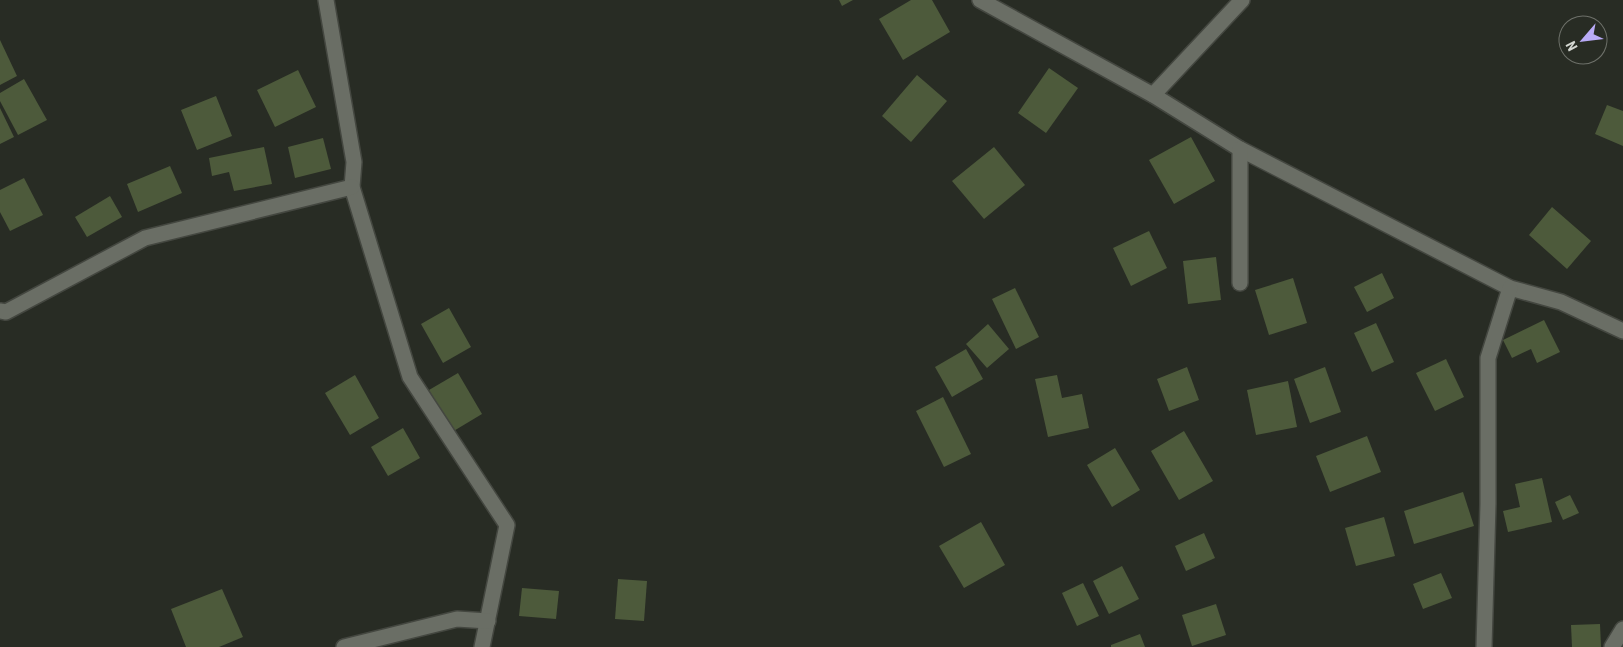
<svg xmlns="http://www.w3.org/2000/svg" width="1623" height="647" viewBox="0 0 1623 647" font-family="'Roboto Condensed',sans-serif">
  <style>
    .building { fill: #4d5a3b }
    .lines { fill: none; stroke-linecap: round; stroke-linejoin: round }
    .minor-casing { stroke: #444740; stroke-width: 18 }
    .minor { stroke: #6a6e65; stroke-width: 15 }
  </style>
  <rect width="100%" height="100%" fill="#282c24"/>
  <g class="building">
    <polygon points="839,0 853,0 842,6"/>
    <polygon points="911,0 932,0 950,32 903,60 879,19"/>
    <polygon points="0,40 17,76 0,85"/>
    <polygon points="1049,68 1078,88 1046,133 1018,113"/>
    <polygon points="298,70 316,107 275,127 257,90"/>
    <polygon points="917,75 947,101 911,142 882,116"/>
    <polygon points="24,79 47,120 18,135 0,101 0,93"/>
    <polygon points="216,96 232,136 197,150 181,110"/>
    <polygon points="1607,105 1623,111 1623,146 1595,134"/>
    <polygon points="0,108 14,137 0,144"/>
    <polygon points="1191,137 1215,181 1174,204 1149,160"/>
    <polygon points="323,138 331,169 295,178 288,147"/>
    <polygon points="264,147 272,184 234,191 229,172 212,176 209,158"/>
    <polygon points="994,147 1025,185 984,219 952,181"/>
    <polygon points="170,166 182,193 138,212 127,184"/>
    <polygon points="24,178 43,215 10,231 0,212 0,190"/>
    <polygon points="110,196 122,217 87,237 75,217"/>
    <polygon points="1552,207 1591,241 1567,269 1529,235"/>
    <polygon points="1149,231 1167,268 1131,286 1113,248"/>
    <polygon points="1216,257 1221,300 1188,304 1183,261"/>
    <polygon points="1382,273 1394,298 1367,312 1354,287"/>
    <polygon points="1293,278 1307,323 1269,335 1255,290"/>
    <polygon points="1015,288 1039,337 1016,349 992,299"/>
    <polygon points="449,308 471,347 443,363 421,324"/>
    <polygon points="1544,320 1560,352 1537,363 1531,349 1512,358 1503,340"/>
    <polygon points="1376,323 1394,362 1372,372 1354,333"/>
    <polygon points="988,324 1009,349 987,368 966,344"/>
    <polygon points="966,349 983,379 952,397 935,367"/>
    <polygon points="1446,359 1464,397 1435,411 1416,373"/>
    <polygon points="1187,367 1199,400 1169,411 1157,379"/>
    <polygon points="1325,367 1341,412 1310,423 1294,379"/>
    <polygon points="458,373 482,414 452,432 429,390"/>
    <polygon points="355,375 379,418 350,435 325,393"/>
    <polygon points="1057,375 1062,398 1082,394 1089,428 1048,437 1035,379"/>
    <polygon points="1288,381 1297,427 1256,435 1247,390"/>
    <polygon points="943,397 971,454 944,467 916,411"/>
    <polygon points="403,428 420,458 388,476 371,447"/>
    <polygon points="1184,431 1213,481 1179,500 1151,451"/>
    <polygon points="1367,436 1381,472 1330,492 1316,456"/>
    <polygon points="1115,448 1140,490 1112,507 1087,465"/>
    <polygon points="1542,478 1552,522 1508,532 1503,511 1520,507 1515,484"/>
    <polygon points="1463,492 1474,526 1414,544 1404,511"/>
    <polygon points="1570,495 1579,513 1563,520 1555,502"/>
    <polygon points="1384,517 1395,556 1356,566 1345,528"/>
    <polygon points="981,522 1005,565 964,588 939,546"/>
    <polygon points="1204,533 1215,558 1186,571 1175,546"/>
    <polygon points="1122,566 1139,599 1109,614 1093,581"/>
    <polygon points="1441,573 1452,598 1423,609 1413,584"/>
    <polygon points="618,579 647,581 644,621 615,619"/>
    <polygon points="1083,583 1099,616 1077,626 1062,593"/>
    <polygon points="522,588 559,591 556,619 519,616"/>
    <polygon points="222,589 243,637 219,647 186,647 171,609"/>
    <polygon points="1216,604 1226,635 1192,646 1182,615"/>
    <polygon points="1600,624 1601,647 1572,647 1571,625"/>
    <polygon points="1140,634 1145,647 1111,647 1111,645"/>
  </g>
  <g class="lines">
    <defs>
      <g id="minor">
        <polyline points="326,0 354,162 352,187 410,377 507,525 482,647"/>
        <polyline points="980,0 1153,95 1240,149 1510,288 1561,302 1623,331"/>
        <polyline points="1153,95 1242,0"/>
        <polyline points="1240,283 1240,149"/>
        <polyline points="0,311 6,312 145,238 352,187"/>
        <polyline points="344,647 457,619 488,621"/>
        <polyline points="1484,647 1488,504 1488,358 1510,288"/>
        <polyline points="1612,647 1623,629"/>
      </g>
    </defs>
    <use href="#minor" class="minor-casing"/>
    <use href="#minor" class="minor"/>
  </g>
  <g transform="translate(1583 40) rotate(242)"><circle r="24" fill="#282c24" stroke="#6d7069"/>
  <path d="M0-4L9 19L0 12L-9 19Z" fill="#b9abf7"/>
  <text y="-8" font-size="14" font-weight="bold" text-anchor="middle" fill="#d4d7d1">N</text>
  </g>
</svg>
